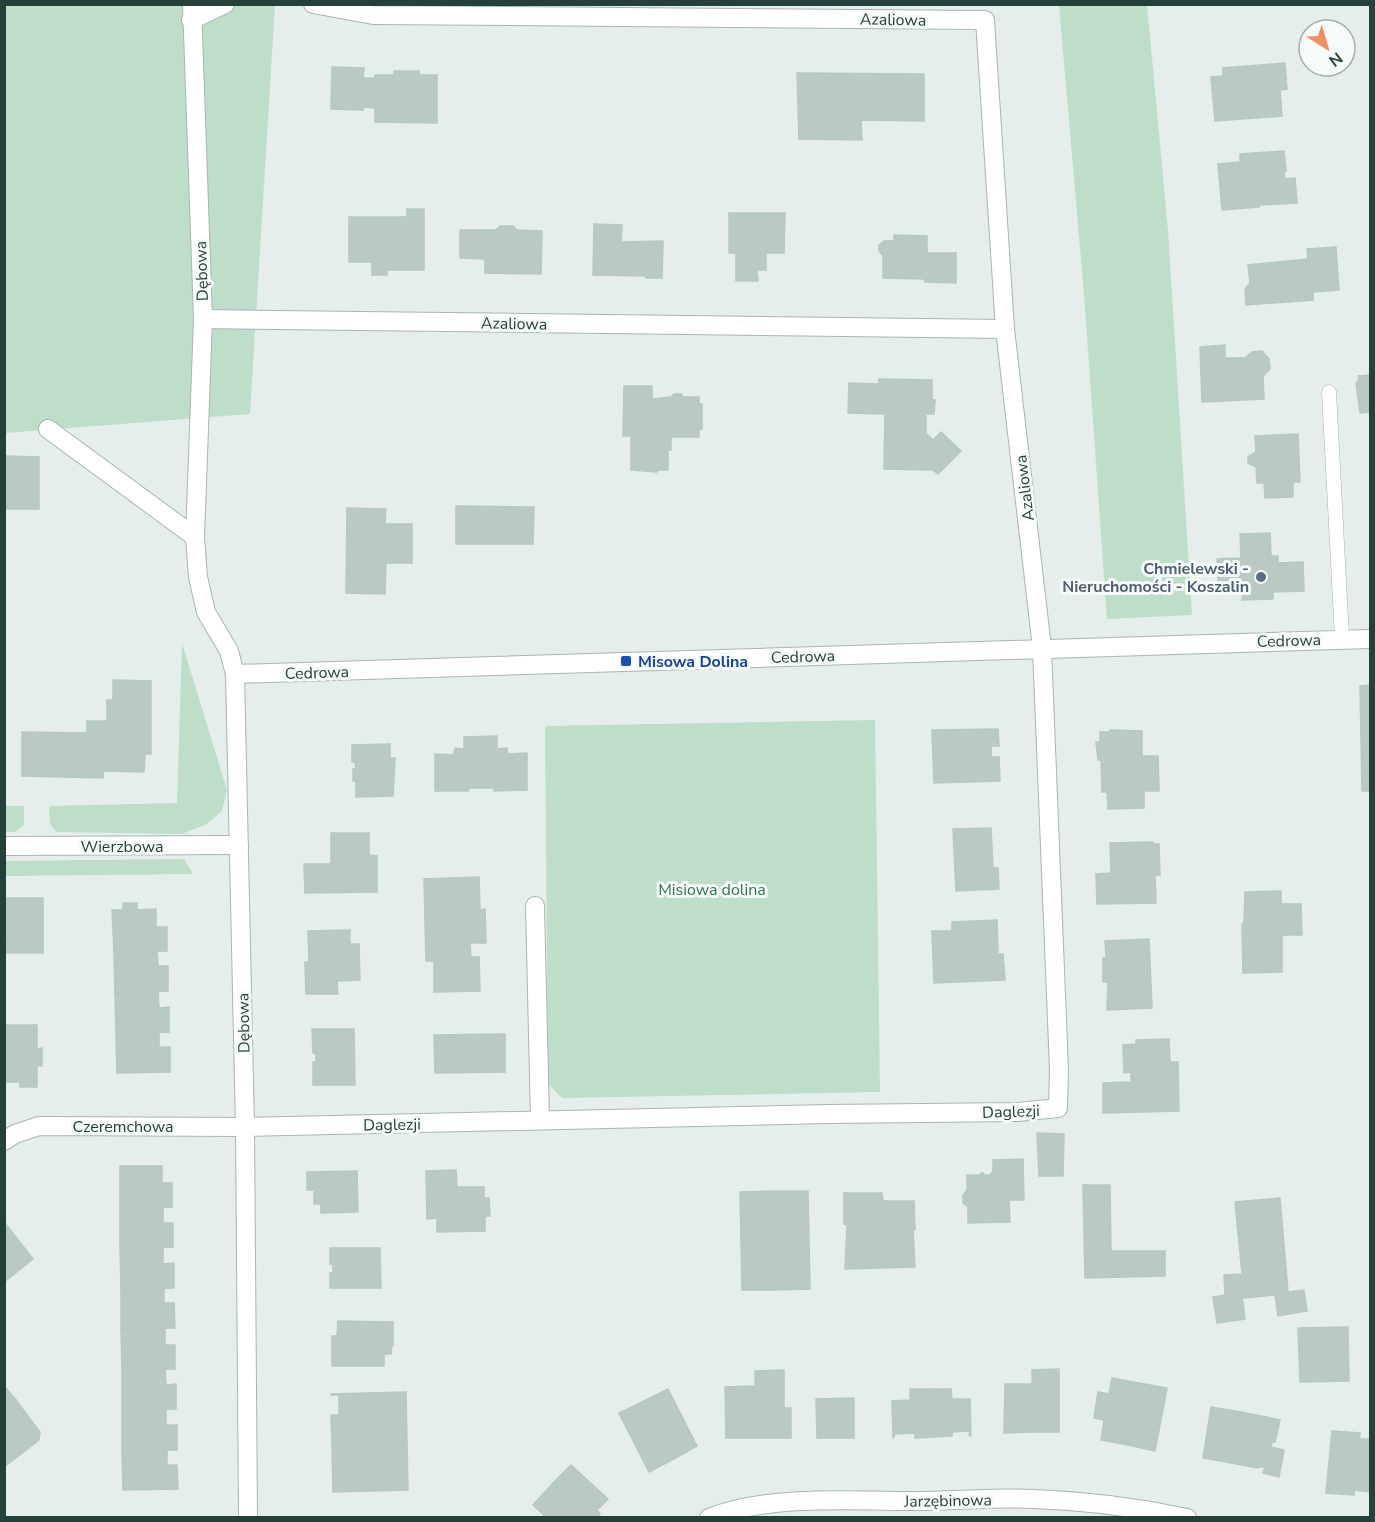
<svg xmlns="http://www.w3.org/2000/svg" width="1375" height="1522" viewBox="0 0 1375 1522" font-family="'Nunito Sans',sans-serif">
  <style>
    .green { fill: #bedeca }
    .building { fill: #bac9c4; stroke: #b7c8c2; stroke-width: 1.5 }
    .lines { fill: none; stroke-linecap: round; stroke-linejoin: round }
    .service-casing { stroke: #a7b6b3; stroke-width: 15 }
    .minor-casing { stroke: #a7b6b3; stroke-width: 20 }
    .service { stroke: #fff; stroke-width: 14 }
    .minor { stroke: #fff; stroke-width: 18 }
    .service-dot { fill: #5c6f8a; stroke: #f6faf8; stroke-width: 2 }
    .transit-dot { fill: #1a4fb4; stroke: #f6faf8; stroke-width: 2 }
    .labels { text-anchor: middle; stroke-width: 6; stroke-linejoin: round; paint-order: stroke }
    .street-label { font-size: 16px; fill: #24403b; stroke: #f6faf8 }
    .service-label { font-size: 16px; font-weight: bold; fill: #4e5e75; stroke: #f6faf8; text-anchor: end }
    .transit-label { font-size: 16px; font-weight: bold; fill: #164399; stroke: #f6faf8; text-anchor: start }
    .park-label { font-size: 16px; fill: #2f7650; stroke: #f6faf8 }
  </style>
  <rect width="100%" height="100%" fill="#e5eeeb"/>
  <g class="green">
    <polygon points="5,5 275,5 250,414 5,433"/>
    <polygon points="1059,5 1147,5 1168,230 1192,615 1107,619 1084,294"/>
    <polygon points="182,643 227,790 222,811 207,824 182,834 56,832 50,824 49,806 177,803"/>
    <polygon points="875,720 880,1092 562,1098 548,1084 545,726"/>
    <polygon points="5,806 24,806 24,825 15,832 5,832"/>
    <polygon points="184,859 193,874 5,876 5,861"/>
  </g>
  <g class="building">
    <polygon points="1285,63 1287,89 1280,90 1282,116 1215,121 1211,77 1223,76 1223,68"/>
    <polygon points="332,67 364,68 363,78 375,78 375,75 394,75 394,71 419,71 419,75 437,75 437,123 375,122 375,108 363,107 363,110 331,109"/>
    <polygon points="797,73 924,74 924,121 861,120 862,140 799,139"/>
    <polygon points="1284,151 1286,171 1284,171 1285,179 1295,178 1297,203 1259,205 1259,207 1222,210 1218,164 1240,162 1240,154"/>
    <polygon points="407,209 424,209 424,270 387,270 387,275 372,275 372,262 349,262 349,217 407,217"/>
    <polygon points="729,213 785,213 784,253 766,253 766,270 757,270 758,281 736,281 736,253 729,253"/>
    <polygon points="594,224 622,225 621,242 663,241 662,278 646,278 646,276 593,275"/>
    <polygon points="500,226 513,226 517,230 542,231 541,274 485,273 485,259 460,258 460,230 496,230"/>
    <polygon points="894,235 927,236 927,253 956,253 956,283 925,282 925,279 883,278 883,256 879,251 879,245 884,241 894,241"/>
    <polygon points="1336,247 1339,290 1313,292 1313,300 1246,305 1245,289 1250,283 1248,265 1308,259 1307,249"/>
    <polygon points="1225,345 1225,358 1245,358 1252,352 1262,351 1269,359 1270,369 1263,376 1264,399 1202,402 1200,347"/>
    <polygon points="1370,375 1370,412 1360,413 1356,383 1359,380 1358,376"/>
    <polygon points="879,379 932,380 932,400 935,400 934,414 926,414 926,433 933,440 941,432 961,451 938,474 933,470 884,469 885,414 848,413 849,383 879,384"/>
    <polygon points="624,386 652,386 652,399 671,397 674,394 681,394 683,397 699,397 699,404 702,404 702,429 699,430 699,437 671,437 671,450 668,450 668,470 658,470 657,472 631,470 631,436 623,436"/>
    <polygon points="1298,434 1300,482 1293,482 1293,497 1265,498 1264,483 1257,483 1256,467 1248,463 1248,457 1256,452 1255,436"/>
    <polygon points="4,456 39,457 39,509 4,509"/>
    <polygon points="456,506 534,507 533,544 456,544"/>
    <polygon points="347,508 386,509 385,524 412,524 412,563 386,563 385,594 346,593"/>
    <polygon points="1270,533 1271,556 1278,556 1278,563 1303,562 1304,591 1273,592 1273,599 1242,600 1243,593 1219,594 1217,559 1241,558 1240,534"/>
    <polygon points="113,680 151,681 151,754 145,754 144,772 103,771 103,778 22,776 22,732 87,733 87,721 107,721 107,700 113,700"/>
    <polygon points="1370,685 1370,791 1362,791 1360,686"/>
    <polygon points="998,729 999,746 991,746 991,757 999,757 1000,781 934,783 932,730"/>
    <polygon points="1110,730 1142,731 1142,756 1158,756 1159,791 1144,791 1144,808 1108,809 1107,792 1102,792 1101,760 1098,760 1096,742 1100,742 1100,732 1110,732"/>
    <polygon points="497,736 497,749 507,748 508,754 527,753 527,790 494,791 494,788 469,788 468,791 435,791 435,754 453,755 455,748 464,749 464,737"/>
    <polygon points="390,744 390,758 395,758 393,796 356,797 356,781 353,781 353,769 356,769 355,762 352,762 352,745"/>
    <polygon points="991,828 993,868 998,868 999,889 956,891 953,829"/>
    <polygon points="331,833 369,833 369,855 377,856 377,892 305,893 304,864 331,864"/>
    <polygon points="1153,842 1153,844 1159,844 1160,875 1155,875 1156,903 1097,904 1096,874 1111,873 1110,843"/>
    <polygon points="479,877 480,910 485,909 486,943 470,943 471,957 479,957 480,991 434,992 434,961 426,961 424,879"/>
    <polygon points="1281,891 1281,904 1301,904 1302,935 1282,935 1282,972 1243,973 1242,924 1244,923 1245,892"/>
    <polygon points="6,898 43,898 43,953 7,953"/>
    <polygon points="123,903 137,903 137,910 156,909 156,927 167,927 167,951 114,952 112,910 123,910"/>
    <polygon points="997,920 998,954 1003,954 1005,980 934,983 932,931 952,931 952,922"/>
    <polygon points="350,930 350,944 359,944 360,980 337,981 338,994 306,994 305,962 309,962 308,931"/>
    <polygon points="1149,939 1152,1008 1107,1010 1108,982 1103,982 1103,958 1106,958 1105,941"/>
    <polygon points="157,951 158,966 168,966 168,991 115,993 114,952"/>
    <polygon points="158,991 159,1008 169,1007 169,1032 116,1034 115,993"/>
    <polygon points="4,1025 37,1025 37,1049 42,1048 42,1066 37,1065 37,1087 20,1087 20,1082 4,1082"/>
    <polygon points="312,1029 354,1029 355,1085 313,1085 313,1062 316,1062 316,1053 313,1053"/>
    <polygon points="159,1033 159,1047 170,1047 170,1072 117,1073 116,1034"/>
    <polygon points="505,1034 505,1072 435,1073 434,1035"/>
    <polygon points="1169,1039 1170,1062 1178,1062 1179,1111 1103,1113 1103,1083 1131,1082 1131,1072 1124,1073 1123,1045 1136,1044 1136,1040"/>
    <polygon points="1037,1133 1064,1134 1063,1176 1039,1176"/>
    <polygon points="1023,1159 1024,1200 1009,1200 1010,1222 968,1223 968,1207 963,1203 963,1195 967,1190 967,1175 981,1175 981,1173 983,1173 983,1175 991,1175 991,1173 993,1173 993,1160"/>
    <polygon points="120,1166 162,1166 162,1183 172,1183 172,1207 120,1208"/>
    <polygon points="456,1170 457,1187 484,1187 484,1198 489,1198 490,1216 485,1216 485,1231 437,1232 437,1218 427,1219 426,1171"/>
    <polygon points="357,1171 358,1212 321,1213 321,1204 314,1204 314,1190 307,1190 307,1172"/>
    <polygon points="1083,1185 1110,1185 1111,1251 1165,1251 1165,1276 1085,1278"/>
    <polygon points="774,1191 808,1191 810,1289 776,1290"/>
    <polygon points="774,1191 776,1290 742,1290 740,1192"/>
    <polygon points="844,1193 882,1193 883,1201 914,1201 915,1230 913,1230 915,1267 845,1269 847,1225 844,1224"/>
    <polygon points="1280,1198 1288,1292 1304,1290 1307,1311 1278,1316 1275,1295 1244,1298 1242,1296 1245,1319 1217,1323 1213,1297 1225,1295 1224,1275 1242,1274 1235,1202"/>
    <polygon points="163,1207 163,1223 173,1223 173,1247 120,1248 120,1208"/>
    <polygon points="4,1222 33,1259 4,1282"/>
    <polygon points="120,1248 163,1248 163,1264 174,1263 174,1288 121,1289"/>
    <polygon points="330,1248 380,1248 381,1288 330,1288 330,1273 333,1273 333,1264 330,1264"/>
    <polygon points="164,1288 164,1303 174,1303 175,1328 121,1329 121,1289"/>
    <polygon points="338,1321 393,1322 393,1345 392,1345 391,1354 384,1354 384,1366 332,1366 332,1336 337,1336"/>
    <polygon points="1348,1327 1349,1381 1300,1382 1298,1328"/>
    <polygon points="165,1328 165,1345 175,1345 175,1369 122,1370 121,1329"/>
    <polygon points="165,1369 166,1385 176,1384 176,1409 122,1410 122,1370"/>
    <polygon points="1059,1369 1059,1432 1033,1432 1032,1370"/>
    <polygon points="784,1370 784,1408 791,1408 791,1438 756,1438 755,1371"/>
    <polygon points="1112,1378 1139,1383 1128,1445 1101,1440 1104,1420 1094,1418 1098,1392 1109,1394"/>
    <polygon points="1139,1383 1167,1388 1155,1451 1128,1445"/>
    <polygon points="1005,1384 1032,1384 1033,1432 1004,1433"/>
    <polygon points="4,1386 16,1400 4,1409"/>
    <polygon points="755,1386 756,1438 726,1438 725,1387"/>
    <polygon points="668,1389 697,1446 674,1459 644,1401"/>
    <polygon points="910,1389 933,1389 933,1437 915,1438 915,1433 895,1434 894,1437 893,1438 892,1401 910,1400"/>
    <polygon points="933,1389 951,1389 952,1399 970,1399 971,1436 969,1435 970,1431 952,1432 952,1436 933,1437"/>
    <polygon points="406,1392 407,1442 332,1444 331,1415 339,1415 339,1395 331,1395 331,1394"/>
    <polygon points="854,1398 854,1438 817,1438 816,1399"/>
    <polygon points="16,1400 27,1415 4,1432 4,1409"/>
    <polygon points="644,1401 674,1459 649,1472 619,1413"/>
    <polygon points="1211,1407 1241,1412 1231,1463 1203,1458"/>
    <polygon points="166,1409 166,1425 177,1425 177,1450 122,1450 122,1410"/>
    <polygon points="1241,1412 1267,1417 1258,1468 1231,1463"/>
    <polygon points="27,1415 40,1432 39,1440 4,1467 4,1432"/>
    <polygon points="1267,1417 1280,1420 1275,1442 1272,1442 1271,1447 1284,1450 1279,1477 1263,1473 1265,1467 1258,1467"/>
    <polygon points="1332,1431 1360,1433 1354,1495 1326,1493"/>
    <polygon points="1359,1439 1370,1439 1370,1492 1354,1490"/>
    <polygon points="407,1442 408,1490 333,1492 332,1444"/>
    <polygon points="122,1450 167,1450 167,1465 177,1465 178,1489 123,1490"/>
    <polygon points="571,1465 608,1499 597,1510 600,1514 597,1518 590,1518 553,1483"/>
    <polygon points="553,1483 590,1518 547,1518 533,1505"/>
  </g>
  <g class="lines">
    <defs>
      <polyline id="service" points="1329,392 1342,638"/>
      <g id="minor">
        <polyline points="192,4 203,319 195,537 198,577 206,612 229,651 235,674 245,1127 248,1518"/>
        <polyline points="313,4 373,15 985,20 1005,329"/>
        <polyline points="191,20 225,4"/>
        <polyline points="48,429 195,537"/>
        <polyline points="235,674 1370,639"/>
        <polyline points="4,846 239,845"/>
        <polyline points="535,906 540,1120"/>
        <polyline points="4,1141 15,1134 39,1126 245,1127 828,1114 1018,1112 1058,1108 1059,1070 1042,648 1005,329 203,319"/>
        <path d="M709,1518C763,1496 844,1500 902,1501C946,1502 990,1497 1034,1499C1087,1501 1136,1507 1187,1518"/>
      </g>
    </defs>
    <use href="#service" class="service-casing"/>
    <use href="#minor" class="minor-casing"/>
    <use href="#service" class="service"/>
    <use href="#minor" class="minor"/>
  </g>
  <circle class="service-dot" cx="1261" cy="577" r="6"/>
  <rect class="transit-dot" x="620" y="655" width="12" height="12" rx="3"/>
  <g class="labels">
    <g class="street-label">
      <text transform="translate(893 19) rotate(1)" y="6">Azaliowa</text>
      <text transform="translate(201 271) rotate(-92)" y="6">Dębowa</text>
      <text transform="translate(514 323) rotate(1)" y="6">Azaliowa</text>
      <text transform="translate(1024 488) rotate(-97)" y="6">Azaliowa</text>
      <text transform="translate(1289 640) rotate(-2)" y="6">Cedrowa</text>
      <text transform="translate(803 656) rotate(-2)" y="6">Cedrowa</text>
      <text transform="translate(317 672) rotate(-2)" y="6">Cedrowa</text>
      <text x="122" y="852">Wierzbowa</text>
      <text transform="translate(243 1023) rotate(-91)" y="6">Dębowa</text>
      <text transform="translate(1011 1111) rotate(-2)" y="6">Daglezji</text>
      <text transform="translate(392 1124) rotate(-1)" y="6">Daglezji</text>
      <text x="123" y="1132">Czeremchowa</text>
      <text transform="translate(948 1500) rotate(-1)" y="6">Jarzębinowa</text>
    </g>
    <g class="service-label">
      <text x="1249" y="574">Chmielewski -<tspan x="1249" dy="18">Nieruchomości - Koszalin</tspan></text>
    </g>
    <g class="transit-label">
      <text x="638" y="667">Misowa Dolina</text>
    </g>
    <g class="park-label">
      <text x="712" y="895">Misiowa dolina</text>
    </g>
  </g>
  <rect width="1375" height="1522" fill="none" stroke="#24403b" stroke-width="12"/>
  <g transform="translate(1327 48) rotate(143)"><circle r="28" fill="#f6faf8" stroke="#a2b0ac" stroke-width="1.5"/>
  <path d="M0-4.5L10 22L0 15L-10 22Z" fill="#f09061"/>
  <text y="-9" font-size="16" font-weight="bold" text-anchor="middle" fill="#24403b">N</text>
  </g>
</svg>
